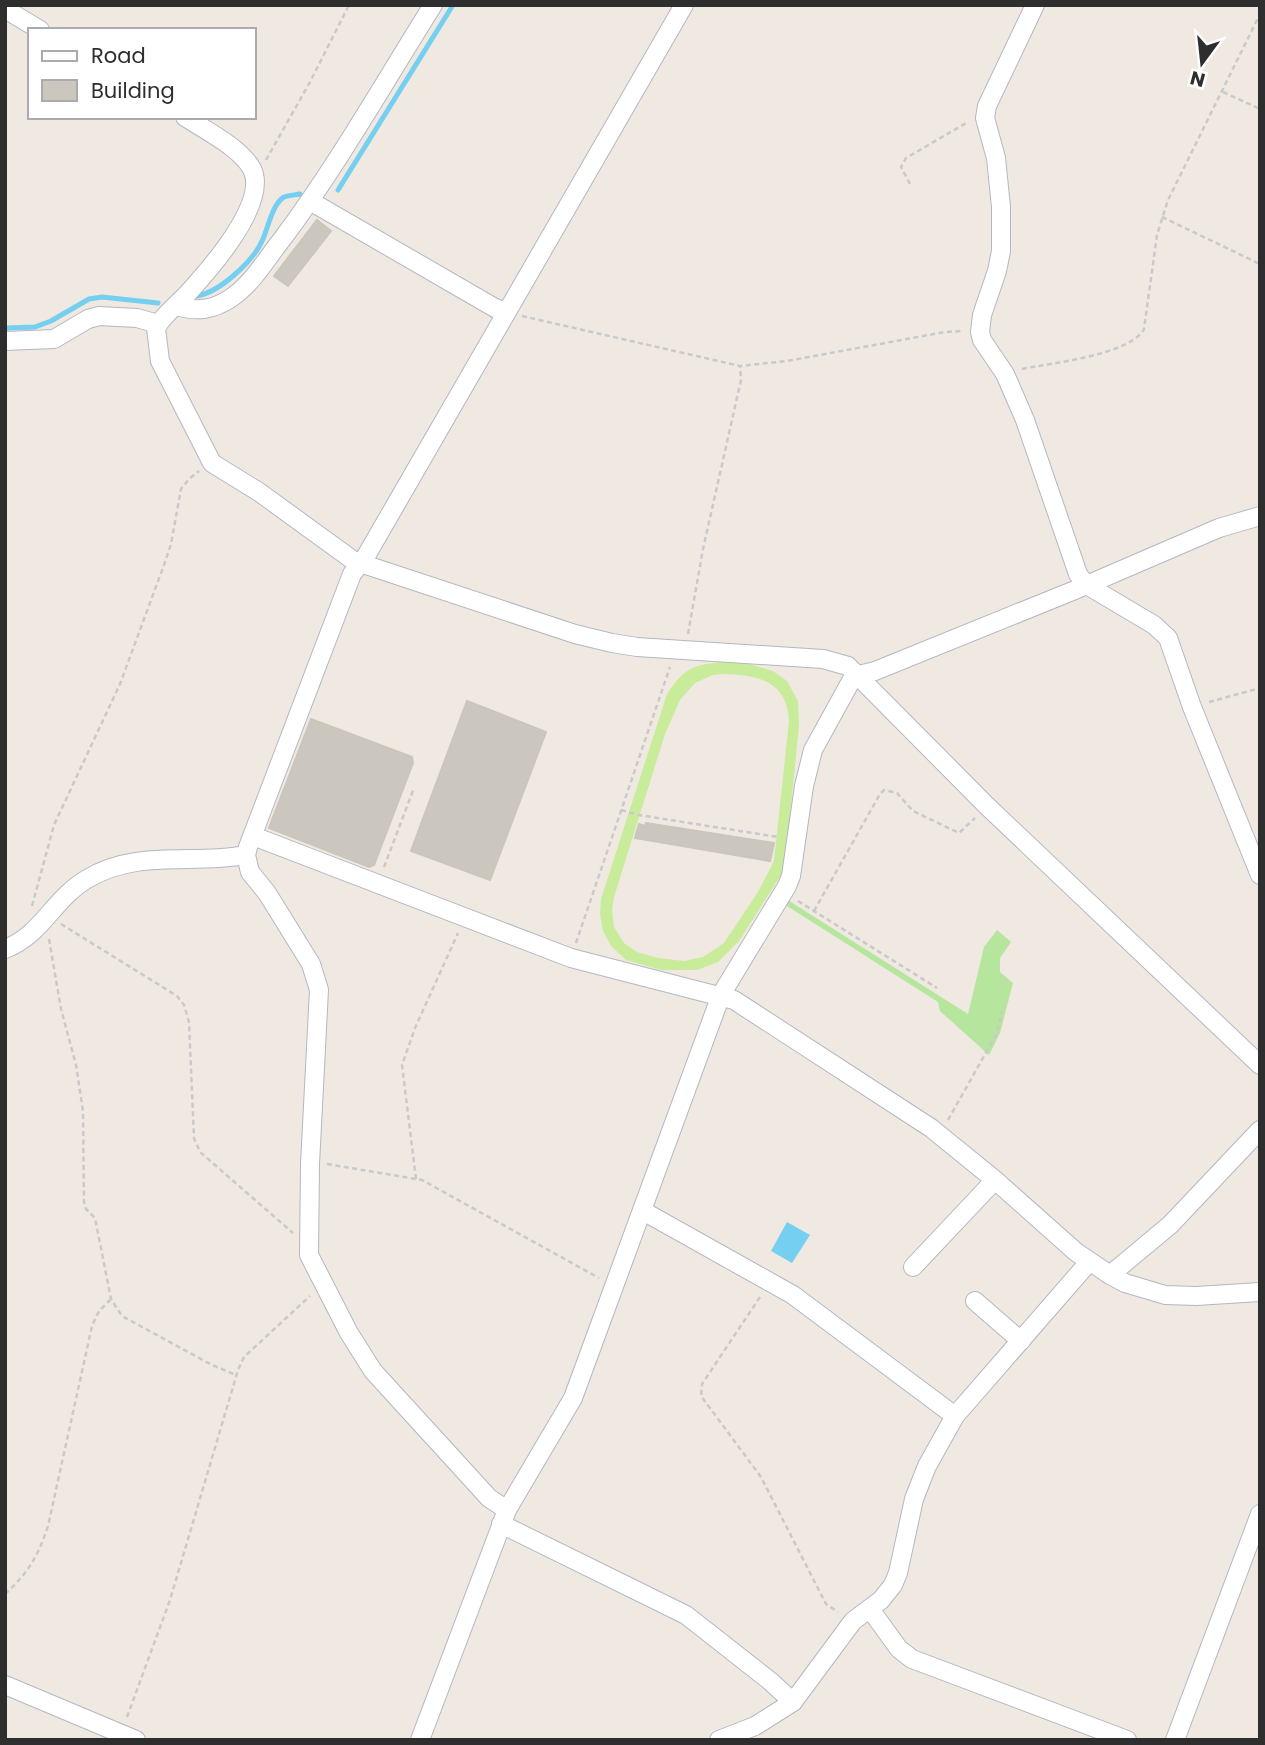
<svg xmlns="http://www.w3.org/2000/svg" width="1265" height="1745" viewBox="0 0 1265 1745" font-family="Poppins,sans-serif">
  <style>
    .green { fill: #b6e59e }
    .pitch { fill: #c9ec9a; fill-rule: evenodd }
    .water { fill: #75cff0 }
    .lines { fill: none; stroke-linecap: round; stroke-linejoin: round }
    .stream { stroke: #75cff0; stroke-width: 5 }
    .building { fill: #cbc7bf; stroke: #cbc5ba; stroke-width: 2 }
    .minor-casing { stroke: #b4b7c1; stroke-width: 20 }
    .path { stroke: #c9c9c9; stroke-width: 2.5; stroke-dasharray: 5 3.5; stroke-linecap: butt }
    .minor { stroke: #fff; stroke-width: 18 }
  </style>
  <rect width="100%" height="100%" fill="#efe9e1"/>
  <polygon class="green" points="786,899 968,1014 984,947 997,930 1011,942 1000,958 1000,972 1013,983 1000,1033 989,1055 940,1011 938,1002 784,904"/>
  <path class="pitch" d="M723,662L749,664L773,671L787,681L798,701L799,725L785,866L781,875L739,941L718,962L697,970H661L626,960L611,946L603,931L600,915L601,899L667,694C684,668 693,665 723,662ZM723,674C757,675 787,680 789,721L774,861L758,892L724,943L703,957L684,961L658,958L637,952L624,943L614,927L612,910L614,897L665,734L680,700L695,683L713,675Z"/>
  <polygon class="water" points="787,1222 810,1235 792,1263 771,1251"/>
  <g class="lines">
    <g class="stream">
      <polyline points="338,190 453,5"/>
      <path d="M197,296C220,292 253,261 262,241C268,229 272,204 284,197C289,195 296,195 300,194"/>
      <polyline points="5,328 35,327 51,321 89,299 102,297 158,303"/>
    </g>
  </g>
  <g class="building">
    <polygon points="317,220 331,231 288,286 274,276"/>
    <polygon points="467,701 546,732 490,880 411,851"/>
    <polygon points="311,719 412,757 413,763 374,865 369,867 269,828"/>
    <polygon points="646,823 774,843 770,861 635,838 639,824 645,826"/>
  </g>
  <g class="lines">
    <defs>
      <g id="minor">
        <polyline points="1035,5 987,106 985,118 996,158 1001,207 1001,251 997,271 982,315 980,332 982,340 1005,374 1025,420 1078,574 1085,584 1154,625 1168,638 1192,707 1260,875"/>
        <polyline points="5,9 40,30"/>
        <path d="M185,117C205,130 241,148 252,169C269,203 209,270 188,293C178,304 163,315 156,328L160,361L212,463L259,492L354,561L575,634L612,643L637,647L823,659L848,666L987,806L1260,1065"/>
        <polyline points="310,201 495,308 506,312"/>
        <path d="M176,306C197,312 213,310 231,298C253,283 267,258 283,238C338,164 384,83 433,5"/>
        <polyline points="5,341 54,339 88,319 99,316 137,318 158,324"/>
        <polyline points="253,836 571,958 734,1000 931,1128 995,1180 1076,1252 1110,1275 1125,1283 1165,1295 1196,1296 1260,1292"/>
        <path d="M5,949C42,935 53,899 87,879C137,849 191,865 246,855"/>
        <polyline points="643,1211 793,1295 955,1416"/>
        <polyline points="913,1267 995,1180"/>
        <polyline points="1110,1275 1170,1225 1260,1130"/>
        <polyline points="975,1301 1021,1341"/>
        <polyline points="507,1510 489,1498 373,1371 349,1333 309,1255 310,1164 319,990 311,964 267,893 250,872 246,855 248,847 352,574 366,556 684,5"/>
        <polyline points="501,1524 686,1615 770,1681 793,1702"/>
        <polyline points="870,1609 899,1649 912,1659 1127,1740"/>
        <polyline points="5,1685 136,1740"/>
        <polyline points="420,1740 507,1510 573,1398 721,995 787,886 791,876 804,786 813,750 851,681 859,675 875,671 1075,590 1219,528 1260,516"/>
        <polyline points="719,1740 755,1726 793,1702 853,1621 881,1600 893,1585 898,1573 914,1499 927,1466 955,1416 1089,1262"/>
        <polyline points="1175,1740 1260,1514"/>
      </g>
    </defs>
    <use href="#minor" class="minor-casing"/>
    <g class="path">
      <polyline points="1223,92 1260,109"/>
      <polyline points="266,160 310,82 349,5"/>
      <polyline points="910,184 901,167 906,158 968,122"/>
      <polyline points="1162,217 1260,264"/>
      <polyline points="522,316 740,366 787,361 945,332 962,331"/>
      <path d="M1022,369C1051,363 1130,355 1144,329L1157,235L1168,200L1260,14"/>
      <polyline points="688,634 703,549 741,380 740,366"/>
      <polyline points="1209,702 1260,688"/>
      <polyline points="621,810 639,815 778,837"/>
      <polyline points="384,867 414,788"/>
      <polyline points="798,901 937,988"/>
      <polyline points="32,906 54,825 120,684 164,565 171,544 181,489 189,479 199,471"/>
      <polyline points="814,911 880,794 884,790 897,793 913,811 959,833 975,818"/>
      <polyline points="61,924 177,996 184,1005 189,1022 194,1138 200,1152 293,1233"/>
      <polyline points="49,939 61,1009 76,1065 83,1111 84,1202 86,1209 95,1218 111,1299 122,1316 212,1365 236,1375"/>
      <polyline points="576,943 670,667"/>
      <polyline points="948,1120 997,1033 1002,1011"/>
      <polyline points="327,1164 422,1180 599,1278"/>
      <polyline points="416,1179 402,1065 415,1028 458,933"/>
      <polyline points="760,1297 702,1384 701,1396 761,1477 826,1604 838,1612"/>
      <path d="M5,1594C29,1572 38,1556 48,1526L92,1326L99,1311L110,1300"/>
      <polyline points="127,1717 170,1600 238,1370 244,1357 310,1296"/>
    </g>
    <use href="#minor" class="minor"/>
  </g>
  <rect width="1265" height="1745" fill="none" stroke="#2e2e2e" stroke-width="14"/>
  <rect x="28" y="28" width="228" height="91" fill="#ffffff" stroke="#ababab" stroke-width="2"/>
  <rect x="42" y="51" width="35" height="10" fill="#ffffff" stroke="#ababab" stroke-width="2"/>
  <text x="91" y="63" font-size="21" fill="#2e2e2e">Road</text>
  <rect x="42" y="80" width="35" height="21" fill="#cbc7bf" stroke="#ababab" stroke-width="2"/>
  <text x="91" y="98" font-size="21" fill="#2e2e2e">Building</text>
  <g transform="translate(1202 63) rotate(195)" stroke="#ffffff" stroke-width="5" paint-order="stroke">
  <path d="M0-5L12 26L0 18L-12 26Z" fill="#2e2e2e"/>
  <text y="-10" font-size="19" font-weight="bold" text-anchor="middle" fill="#2e2e2e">N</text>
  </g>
</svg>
